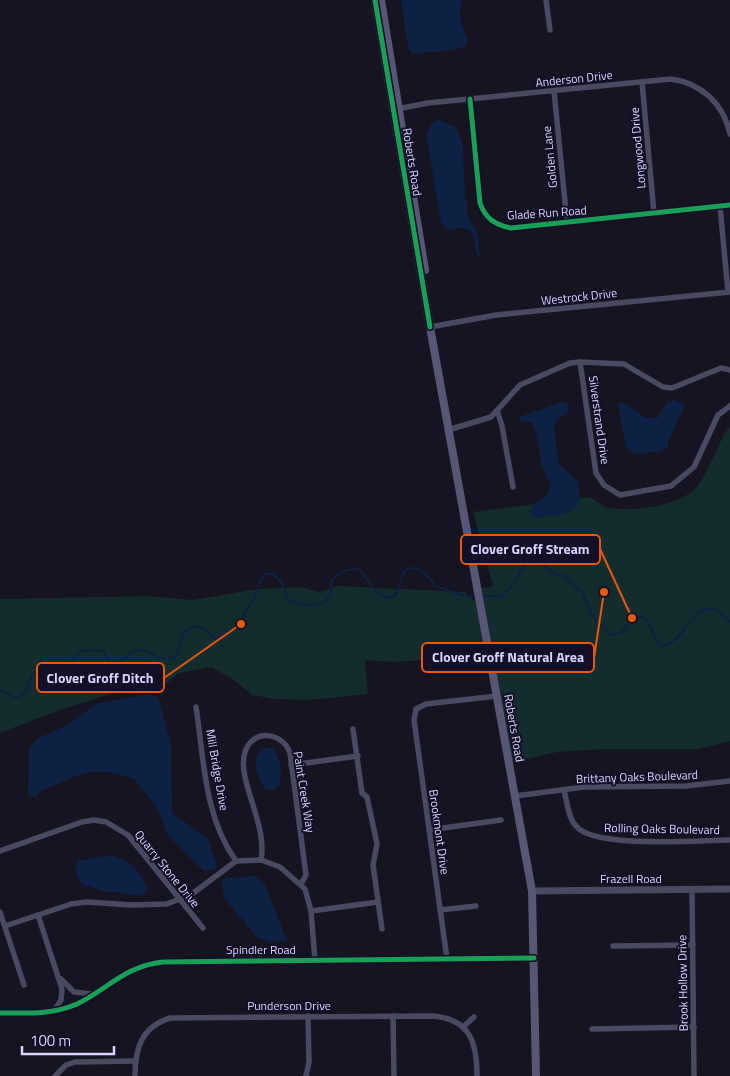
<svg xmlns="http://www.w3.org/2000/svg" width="730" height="1076" viewBox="0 0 730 1076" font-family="'Titillium Web',sans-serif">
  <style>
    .green { fill: #132c2d }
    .water { fill: #0d2144 }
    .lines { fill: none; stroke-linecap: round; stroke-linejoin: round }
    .stream { stroke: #0d2144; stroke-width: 2 }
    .minor { stroke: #4a4962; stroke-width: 5.5 }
    .tertiary { stroke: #4a4962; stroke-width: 7 }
    .secondary { stroke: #575674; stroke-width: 8 }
    .cycleway-casing { stroke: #130f26; stroke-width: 8 }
    .cycleway { stroke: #1a9f57; stroke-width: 5 }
    .labels { text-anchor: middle; stroke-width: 4; stroke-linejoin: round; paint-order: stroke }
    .street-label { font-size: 12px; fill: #d9d4ff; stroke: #130f26 }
    .leader { fill: none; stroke: #e8590c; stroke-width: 2 }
    .callout-dot { fill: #e8590c; stroke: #130f26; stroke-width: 2 }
    .callout { fill: #130f26; stroke: #e8590c; stroke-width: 2 }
    .callout-label { font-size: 14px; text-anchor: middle; font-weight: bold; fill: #d9d4ff }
  </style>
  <rect width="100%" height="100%" fill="#161421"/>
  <path class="green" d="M730,427V741L698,749H606L557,752L509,763L489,656L393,662L365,660L368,694L310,700L275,699L252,695L234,680L211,667L179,673L167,683L139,687L124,693H113L60,710L0,733V599L149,596L193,600L258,589L300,587L319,592L338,586L465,592L468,597L480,604L477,588L493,587L473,512L590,497C595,500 601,505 606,507C630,513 677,506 695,489C704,480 718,447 724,434Z"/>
  <g class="water">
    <polygon points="401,0 461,0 460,19 467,39 466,46 453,50 412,54 408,47"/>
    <polygon points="440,120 456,127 463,146 465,201 468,202 467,214 477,232 480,256 478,257 472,232 462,228 448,230 441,223 426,134 433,122"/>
    <polygon points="675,400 685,405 668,442 668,447 659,452 635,454 626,447 618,404 623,402 646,418 657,418 667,402"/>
    <polygon points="563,401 569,405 568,414 559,418 554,425 559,464 578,482 580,500 576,508 564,514 535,518 530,512 533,505 548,494 550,484 542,465 535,429 531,422 520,422 520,417"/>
    <polygon points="147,694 158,697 171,744 172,813 208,839 217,866 214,870 204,871 167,834 157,807 133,778 106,772 86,772 42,790 35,797 28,796 29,749 37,739 67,725 96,704"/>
    <path d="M266,748L274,749L281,766L280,784L274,790H266C258,778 247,754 266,748Z"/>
    <path d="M108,855C132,861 137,868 148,889L141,896L104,891L81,884L75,869L78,861Z"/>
    <polygon points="255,876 265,885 287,941 272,942 258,938 224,898 222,880 225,878"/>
  </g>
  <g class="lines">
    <g class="stream">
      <path d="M482,596H502C505,592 510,588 513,584C522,572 522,562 538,560L553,573L566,577L573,585L582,592L592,615L603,628L612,635L623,631L632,618L642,617L648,622L659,646C687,645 690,598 718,611C722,613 726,619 730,622"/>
      <path d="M0,690L14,697H19C37,687 19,675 47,669L58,686L64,687L77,678L78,669L73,662C76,647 91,650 104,651L109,663L123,661C146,631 155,672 178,654C179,641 185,621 203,628C207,630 211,636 215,639L241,624L245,612L255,597L258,586L264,575L269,573C281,576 284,588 288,600L305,605L323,604L331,594V581C340,572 347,567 360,570C368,578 371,591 383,596C386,597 390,599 394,596C399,592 399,585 401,579C408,556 428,574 435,586L468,597L477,596"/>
    </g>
    <g class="minor">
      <polyline points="546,0 550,30"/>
      <polyline points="642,82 654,213"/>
      <polyline points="554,91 567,222"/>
      <path d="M470,99L480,203C485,218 495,225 511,228L730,205"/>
      <path d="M397,109L428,103L671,79C701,83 724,104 730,134"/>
      <polyline points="720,206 728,292"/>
      <polyline points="430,327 496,315 730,292"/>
      <polyline points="580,362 596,473 604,485 620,495 671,486 694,467 718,415 730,406"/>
      <polyline points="498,413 502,426 513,487"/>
      <polyline points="448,430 491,417 520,385 570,363 580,362 624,364 663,387 672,388 721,368 730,370"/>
      <path d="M196,707C204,759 204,817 236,861"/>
      <polyline points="416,709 414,720 447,959"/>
      <polyline points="416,709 426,704 497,696"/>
      <polyline points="353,729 362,793 367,797 377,844 373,865 382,929"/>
      <polyline points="291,765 358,756"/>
      <path d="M564,790C567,801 568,818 576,826C594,849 699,840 730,840"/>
      <polyline points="515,796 584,787 686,786 730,781"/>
      <polyline points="429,830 501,820"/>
      <polyline points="0,851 82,822 94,820 106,822 128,835 203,928"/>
      <path d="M261,860C268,823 236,780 245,752C253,728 283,732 290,753L306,875L301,884"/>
      <polyline points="692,889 694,1076"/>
      <polyline points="440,910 476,906"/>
      <polyline points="311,911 378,902"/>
      <polyline points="0,912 24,985"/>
      <polyline points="38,915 62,989 61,1000 54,1011"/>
      <polyline points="5,926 71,904 87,902 131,905 167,904 192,894 236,861 261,860 280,867 305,889 311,911 315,960"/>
      <polyline points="613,946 693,945"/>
      <polyline points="61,979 74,992 92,994"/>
      <polyline points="393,1016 394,1076"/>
      <polyline points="463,1027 474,1017"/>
      <polyline points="592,1029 694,1027"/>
      <polyline points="55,1076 66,1065 75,1062 135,1061"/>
      <path d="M135,1076C135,1049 141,1027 170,1018L433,1016C471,1019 477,1044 477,1076"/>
      <polyline points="306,1076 309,1062 308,1016"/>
    </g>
    <g class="tertiary">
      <polyline points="532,891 730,889"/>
      <path d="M0,1013C26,1013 52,1015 77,1004C108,989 125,966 163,962L534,958"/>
    </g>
    <g class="secondary">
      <polyline points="375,0 430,327 532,891 536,1076"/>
      <polyline points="381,0 425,270"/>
    </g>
    <defs>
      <g id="cycleway">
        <polyline points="375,0 430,327"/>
        <path d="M470,99L480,203C485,218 495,225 511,228L730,205"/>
        <path d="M0,1013C26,1013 52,1015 77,1004C108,989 125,966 163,962L534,958"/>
      </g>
    </defs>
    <use href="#cycleway" class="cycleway-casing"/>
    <use href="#cycleway" class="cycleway"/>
  </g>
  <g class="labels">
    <g class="street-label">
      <text transform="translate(574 79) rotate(-6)" y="4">Anderson Drive</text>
      <text transform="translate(638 148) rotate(-95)" y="4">Longwood Drive</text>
      <text transform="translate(550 157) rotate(-96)" y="4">Golden Lane</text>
      <text transform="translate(412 162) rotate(81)" y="4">Roberts Road</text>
      <text transform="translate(547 213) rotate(-4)" y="4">Glade Run Road</text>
      <text transform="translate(579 297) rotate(-6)" y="4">Westrock Drive</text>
      <text transform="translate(599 420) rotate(82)" y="4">Silverstrand Drive</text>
      <text transform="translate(514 728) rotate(80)" y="4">Roberts Road</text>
      <text transform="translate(217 770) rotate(80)" y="4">Mill Bridge Drive</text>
      <text transform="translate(637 777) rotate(-2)" y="4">Brittany Oaks Boulevard</text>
      <text transform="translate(304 792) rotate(81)" y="4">Paint Creek Way</text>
      <text transform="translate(662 829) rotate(1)" y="4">Rolling Oaks Boulevard</text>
      <text transform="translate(439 832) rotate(82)" y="4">Brookmont Drive</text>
      <text transform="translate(167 869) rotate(51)" y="4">Quarry Stone Drive</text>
      <text x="631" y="883">Frazell Road</text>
      <text x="261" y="954">Spindler Road</text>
      <text transform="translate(683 983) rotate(-91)" y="4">Brook Hollow Drive</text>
      <text x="289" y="1010">Punderson Drive</text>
    </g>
  </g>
  <path class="leader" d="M632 618L600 549M604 592L594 658M241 624L164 678"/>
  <g class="callout-dot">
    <circle cx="632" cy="618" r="5"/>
    <circle cx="604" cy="592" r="5"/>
    <circle cx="241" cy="624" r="5"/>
  </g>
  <g class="callout">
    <rect x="461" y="535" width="139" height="29" rx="5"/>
    <rect x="422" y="643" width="172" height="29" rx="5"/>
    <rect x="37" y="663" width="127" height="29" rx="5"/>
  </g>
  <g class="callout-label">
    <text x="530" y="554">Clover Groff Stream</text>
    <text x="508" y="662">Clover Groff Natural Area</text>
    <text x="100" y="683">Clover Groff Ditch</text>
  </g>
  <path d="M22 1046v8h92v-8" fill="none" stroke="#d9d4ff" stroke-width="2.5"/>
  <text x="30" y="1046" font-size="15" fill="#d9d4ff" stroke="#130f26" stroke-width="4" paint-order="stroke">100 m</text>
</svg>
